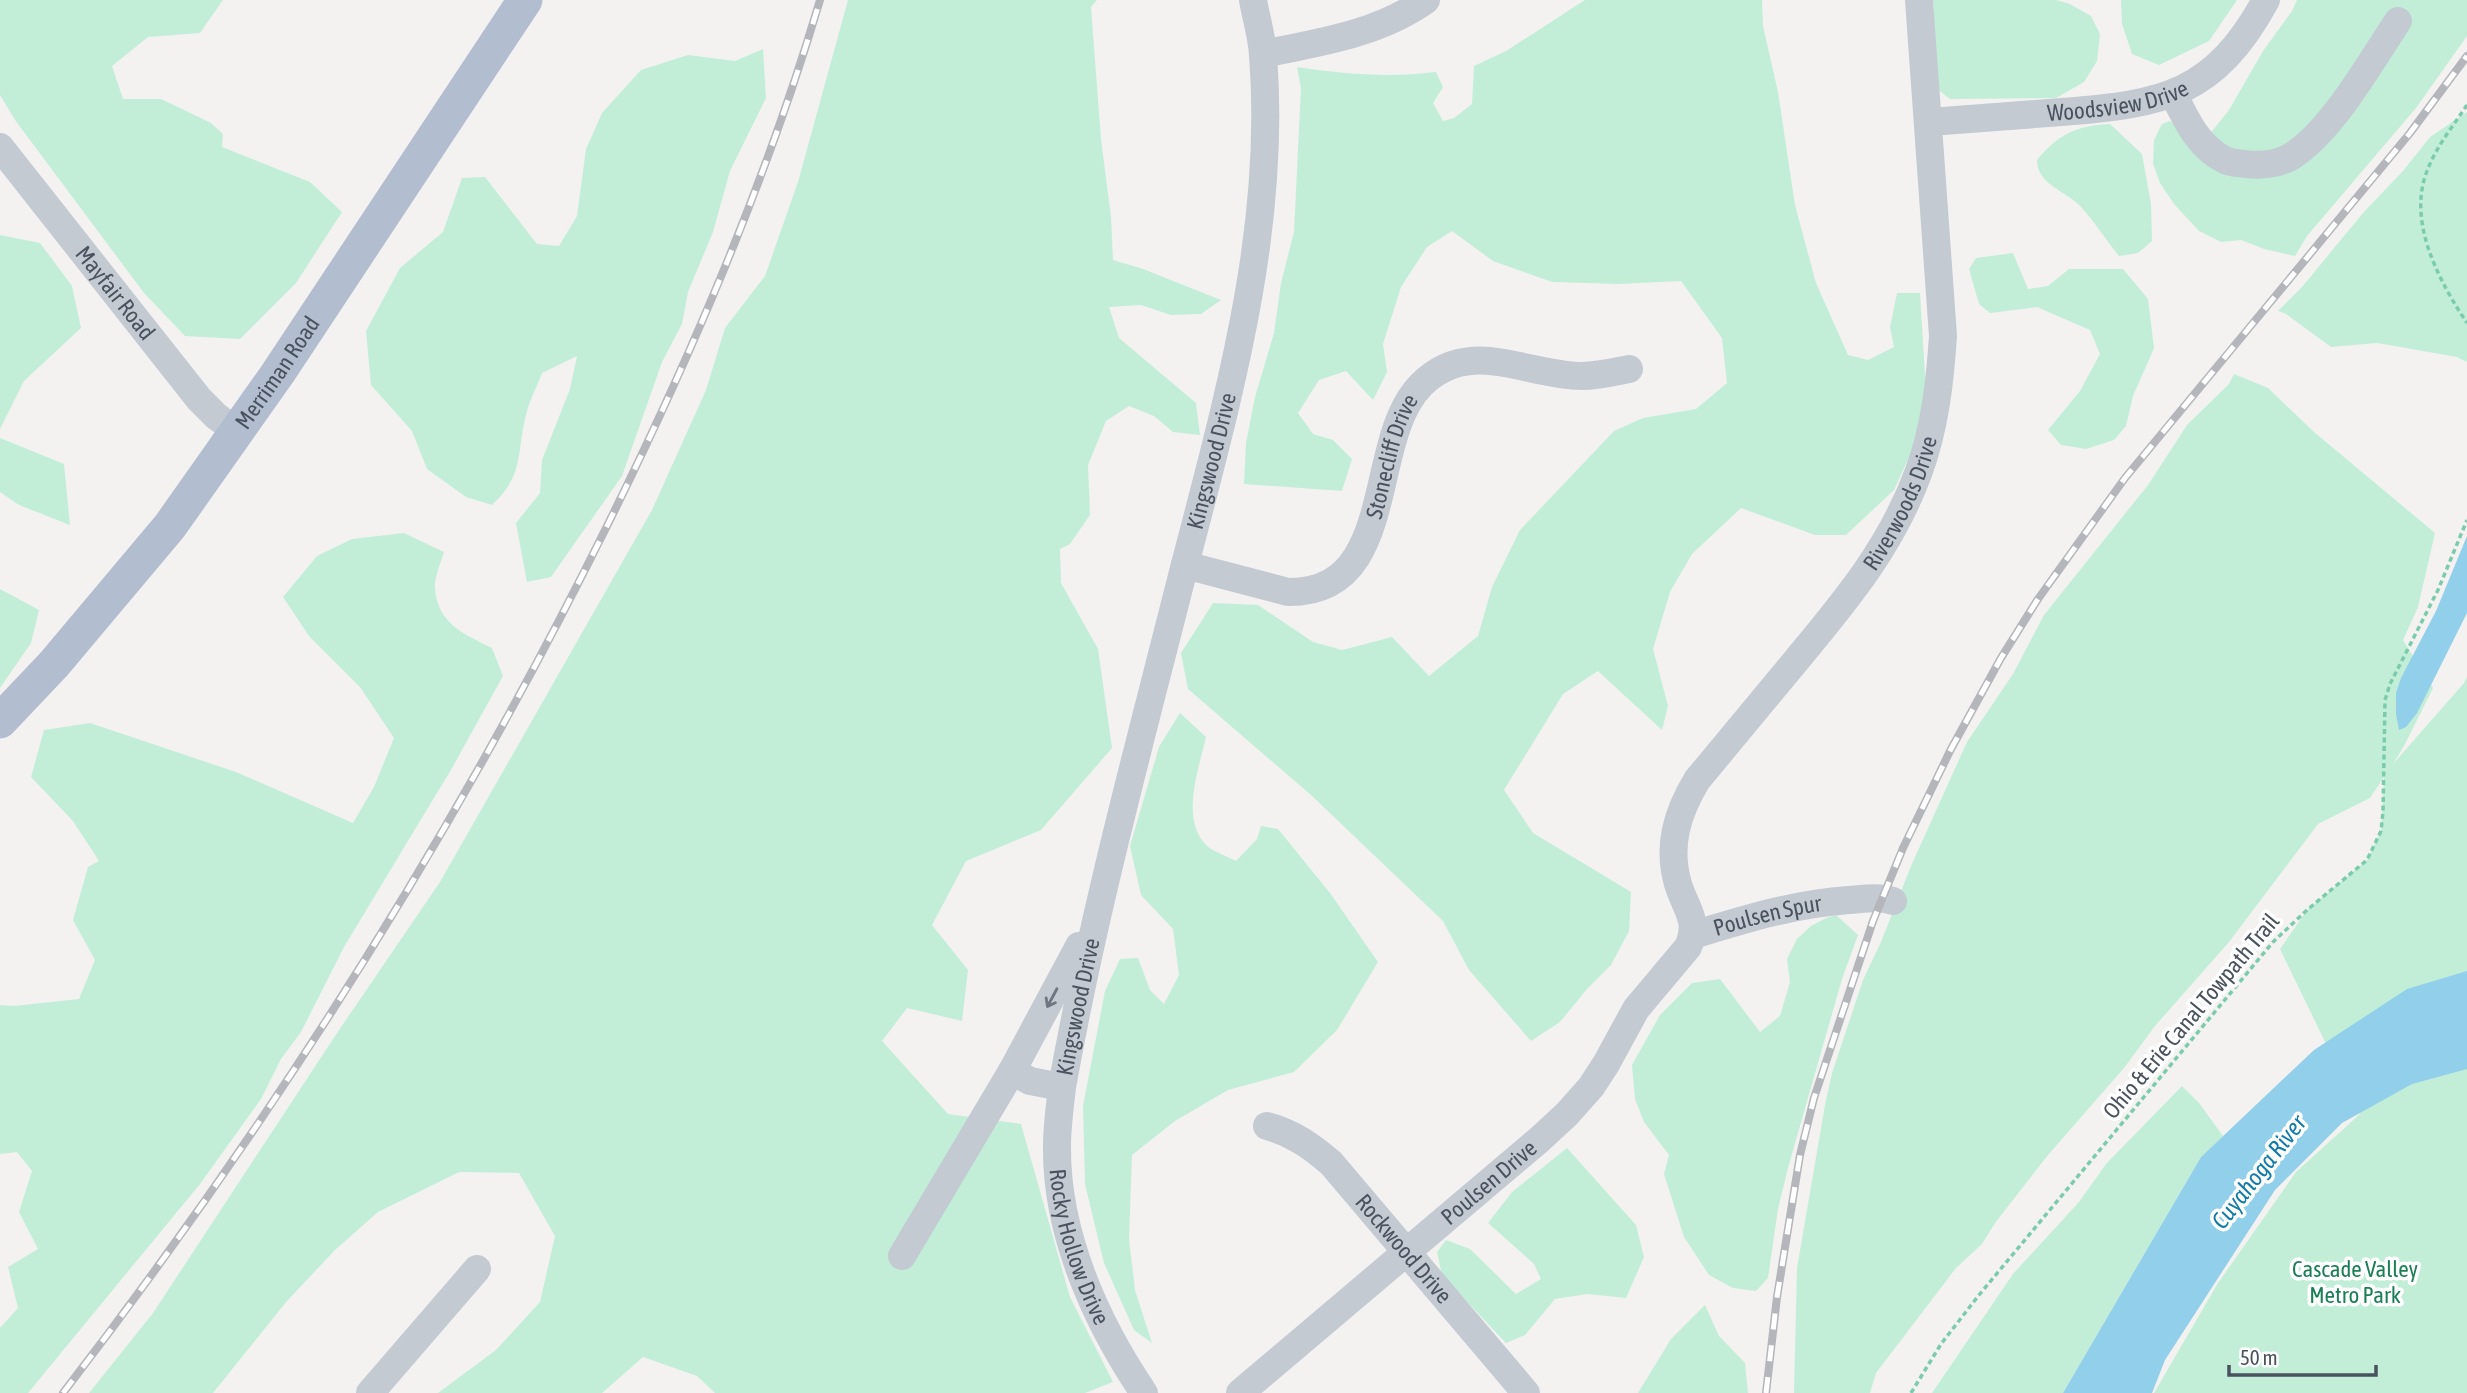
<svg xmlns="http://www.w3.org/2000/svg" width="2467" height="1393" viewBox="0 0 2467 1393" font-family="'Asap Condensed',sans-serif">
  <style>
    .green { fill: #c2eed8 }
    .water { fill: #91cfea }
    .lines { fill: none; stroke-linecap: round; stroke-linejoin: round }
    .path { stroke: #7bccac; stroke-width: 3.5; stroke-dasharray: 5 3.5; stroke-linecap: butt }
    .minor { stroke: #c3cad2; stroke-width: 28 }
    .major { stroke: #b2becf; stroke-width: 35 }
    .rail-casing { stroke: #b4b6bb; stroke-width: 8 }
    .rail { stroke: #fff; stroke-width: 5; stroke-dasharray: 16; stroke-linecap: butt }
    .oneway { stroke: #6e7681 }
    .labels { text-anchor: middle; stroke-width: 7; stroke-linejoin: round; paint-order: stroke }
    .street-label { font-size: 23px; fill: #49525e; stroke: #fff }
    .park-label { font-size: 23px; fill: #1b7f56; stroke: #fff }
    .water-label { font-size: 24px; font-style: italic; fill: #117ba9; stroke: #fff }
  </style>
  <rect width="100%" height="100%" fill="#f3f2f1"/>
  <g class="green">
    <polygon points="0,0 223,0 200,33 148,37 112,66 123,99 161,99 211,123 223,134 222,147 310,182 342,212 296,283 240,339 185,336 144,293 15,120 0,95"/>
    <polygon points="848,0 1097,0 1091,7 1101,139 1111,217 1113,260 1143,269 1221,300 1201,314 1171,315 1141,305 1109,307 1119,338 1196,403 1200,435 1173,432 1154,416 1129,406 1106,421 1088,465 1090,515 1070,544 1060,549 1061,583 1098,649 1112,748 1041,830 966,861 932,925 968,970 962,1021 907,1008 882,1041 948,1114 1021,1124 1070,1297 1113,1382 1085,1393 715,1393 697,1376 643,1357 602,1393 438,1393 496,1350 540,1302 555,1236 519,1173 459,1172 378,1212 335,1250 287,1301 213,1393 89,1393 153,1313 337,1033 440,882 652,510 706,390 725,328 765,276 798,182"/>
    <path d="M1585,0H1762L1763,26L1778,92L1795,205L1816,283L1848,355L1868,360L1894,347L1890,327L1897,293H1920L1926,392L1911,453L1894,490L1846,535H1815L1741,508L1692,554L1670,592L1653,649L1668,706L1662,730L1598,671L1563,694L1504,790L1533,833L1631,892L1629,931L1611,965L1587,989L1560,1022L1531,1041L1469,970L1443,921L1311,795L1188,689L1181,653L1213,603L1258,605L1313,642L1342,650L1392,637L1429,676L1478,636L1492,587L1520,530L1614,431L1643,418L1696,409L1727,383L1722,338L1681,281L1618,284L1552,282L1493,261L1452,231L1427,247L1401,287L1383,344L1387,372L1373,400L1346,371L1319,380L1298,413L1313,434L1333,440L1352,459L1342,491L1244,484L1246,443L1255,397L1274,333L1281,283L1294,232L1301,88L1297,67C1344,74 1389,78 1436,72L1443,87L1433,103L1443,121L1454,118L1472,104L1474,66L1506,51Z"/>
    <polygon points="1933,0 2056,0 2070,4 2091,16 2100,34 2097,61 2084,82 2056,98 1950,99 1937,89"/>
    <polygon points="2121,0 2237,0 2209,41 2159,65 2132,54 2122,24"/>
    <polygon points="2297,0 2467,0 2467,36 2416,108 2307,236 2295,256 2264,249 2241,240 2221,242 2199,231 2174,204 2160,183 2153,164 2154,140 2162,124 2170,121 2188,135 2196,151 2229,110 2263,51 2292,11"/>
    <path d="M763,49L766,98L730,171L713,232L688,292L682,324L662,362L622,476L551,577L527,582L516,523L540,493L542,460L570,389L577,356L542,373C537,387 529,401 526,415C516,454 525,474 492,505L466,497L427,469L412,431L371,385L366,331L400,268L443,232L462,178L485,177L537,244L559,246L577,216L586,149L602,113L641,70L688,55L735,61Z"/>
    <polygon points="2467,112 2467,362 2457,357 2377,343 2331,347 2286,314 2278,311 2302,287 2363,213 2403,171 2430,137"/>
    <path d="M2110,124L2142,154L2151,204L2152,241L2138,253L2119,256C2106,240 2095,222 2081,207C2067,191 2037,185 2037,160C2059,134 2075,126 2110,124Z"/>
    <polygon points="0,235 40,243 72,286 81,328 24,381 0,429"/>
    <polygon points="2013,253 2028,289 2048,286 2069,269 2123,269 2148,299 2154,348 2133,396 2126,426 2114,440 2086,449 2061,445 2048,430 2080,391 2100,354 2090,330 2037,307 1990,313 1979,304 1969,269 1976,258"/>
    <polygon points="2234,374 2268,388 2314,432 2435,533 2418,607 2403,640 2433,688 2404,746 2393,764 2464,683 2467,677 2467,1393 2154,1393 2218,1283 2296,1172 2360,1114 2280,949 2307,910 2367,860 2381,831 2384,777 2370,798 2318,824 2229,942 2155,1026 2124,1068 2048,1155 1995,1223 1982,1244 1956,1268 1876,1373 1870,1393 1794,1393 1797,1268 1825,1105 1832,1073 1863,980 1881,942 1911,866 1967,742 2013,674 2044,615 2148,485 2187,425 2229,384"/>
    <polygon points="0,438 64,464 70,525 19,505 0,492"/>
    <path d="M404,533L444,552C441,562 434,578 435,589C438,624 464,634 492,648L503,676L452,768L344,947L301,1032L281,1059L261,1099L200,1184L28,1393H0V1328L18,1308L8,1267L38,1249L19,1212L32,1171L17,1152L0,1154V1005L14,1006L79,999L95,960L73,920L88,867L99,861L73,821L31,777L44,730L90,723L236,772L353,823L374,787L394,738L360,687L309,636L283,597L317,556L352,539Z"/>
    <polygon points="0,589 39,610 31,643 0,688"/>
    <path d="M1180,713L1206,737C1199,769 1180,818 1206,845C1213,852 1227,856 1236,861L1257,839L1261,826L1278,829L1330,893L1378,962L1337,1030L1294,1072L1228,1090L1175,1121L1132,1155L1129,1239L1135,1290L1152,1343L1134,1330L1104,1263L1085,1184L1083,1106L1105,991L1120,959L1138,958L1150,990L1164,1004L1179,975L1173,929L1141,895L1130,846L1159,747Z"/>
    <polygon points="1836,915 1858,935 1842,979 1788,1168 1778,1209 1768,1278 1756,1291 1733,1288 1709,1275 1684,1237 1664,1174 1669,1155 1644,1122 1635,1099 1632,1065 1660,1015 1692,983 1720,979 1760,1032 1780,1016 1790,982 1787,959 1797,939 1811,926 1826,918"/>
    <polygon points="2182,1086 2199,1103 2223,1136 2201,1157 2063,1393 1932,1393 2013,1274 2079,1202 2106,1164"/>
    <polygon points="1567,1148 1636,1225 1644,1257 1626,1298 1587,1294 1555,1299 1525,1335 1506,1343 1442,1275 1437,1252 1446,1240 1470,1249 1516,1294 1541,1279 1534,1264 1488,1223 1512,1192"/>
    <polygon points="1705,1305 1719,1336 1745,1363 1748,1393 1638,1393 1671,1339"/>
  </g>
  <g class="water">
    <polygon points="2467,536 2467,613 2417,713 2406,727 2399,730 2396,714 2396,693 2401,678 2436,611"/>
    <polygon points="2467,971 2467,1069 2412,1084 2342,1123 2275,1190 2165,1360 2152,1393 2063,1393 2201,1157 2314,1050 2407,989"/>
  </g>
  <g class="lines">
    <g class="path">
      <path d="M2467,105C2453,126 2436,147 2427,171C2407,222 2439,281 2467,323"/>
      <polyline points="1911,1393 1941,1344 1979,1295 2273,942 2307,910 2367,860 2381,831 2383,812 2385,700 2390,684 2438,590 2467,520"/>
    </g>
    <g class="minor">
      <path d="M1263,54C1320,42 1378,34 1426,0"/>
      <path d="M2173,93C2185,118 2198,147 2225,160C2230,163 2239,163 2246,164C2261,166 2279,164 2292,156C2333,130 2371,61 2398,21"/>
      <path id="s1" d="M1928,122C1973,119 2018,115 2062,112C2164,104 2214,95 2266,0"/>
      <path id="s2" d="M0,147L199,399L216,416L236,431"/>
      <path id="s3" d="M1185,565L1288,592C1400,593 1365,442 1421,385C1470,336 1526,376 1582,376C1598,376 1614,372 1629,369"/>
      <path id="s4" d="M1693,935C1746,919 1793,904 1849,900C1864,899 1878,896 1893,901"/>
      <polyline points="1012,1071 1079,946"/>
      <path id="s5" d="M1062,1087C1060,1106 1057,1126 1057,1146C1056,1234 1096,1322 1144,1393"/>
      <path id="s6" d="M1267,1126C1293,1133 1311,1146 1331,1163L1526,1393"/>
      <path id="s7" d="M902,1256L1012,1071L1030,1081L1062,1087C1093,914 1139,746 1182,576C1226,405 1277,234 1263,55C1262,36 1256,18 1253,0"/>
      <polyline points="370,1393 477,1269"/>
      <path id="s8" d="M1240,1393L1540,1139L1567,1114L1591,1087L1606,1064L1636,1009L1688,947C1700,920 1686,910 1678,884C1667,846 1677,813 1697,780C1731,739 1765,698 1799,657C1848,598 1892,545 1919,471C1935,427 1940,381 1943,336L1919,0"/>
    </g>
    <path class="major" id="s9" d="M0,721L54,664L170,526L278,373L525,0"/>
    <defs>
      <g id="rail">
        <path d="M63,1393C272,1122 455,833 607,526C691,356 766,182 820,0"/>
        <polyline points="1766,1393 1777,1297 1800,1155 1814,1098 1873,921 1903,848 1951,749 2001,658 2038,599 2125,478 2410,133 2467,56"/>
      </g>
    </defs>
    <use href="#rail" class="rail-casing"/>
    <use href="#rail" class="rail"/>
  </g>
  <defs><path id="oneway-shaft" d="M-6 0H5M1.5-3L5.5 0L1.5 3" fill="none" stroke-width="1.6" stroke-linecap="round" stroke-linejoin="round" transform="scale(1.75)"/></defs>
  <use class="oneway" href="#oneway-shaft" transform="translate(1052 998) rotate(118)"/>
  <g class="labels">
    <g class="street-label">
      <text dy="8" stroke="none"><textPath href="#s1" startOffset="191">Woodsview Drive</textPath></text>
      <text dy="8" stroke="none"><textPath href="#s2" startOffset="186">Mayfair Road</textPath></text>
      <text dy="8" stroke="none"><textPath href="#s9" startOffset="446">Merriman Road</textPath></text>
      <text dy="8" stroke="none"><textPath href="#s3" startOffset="294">Stonecliff Drive</textPath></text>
      <text dy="8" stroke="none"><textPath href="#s7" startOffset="912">Kingswood Drive</textPath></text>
      <text dy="8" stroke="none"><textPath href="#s8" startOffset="1158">Riverwoods Drive</textPath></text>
      <text dy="8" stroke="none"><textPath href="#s4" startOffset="77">Poulsen Spur</textPath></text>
      <text dy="8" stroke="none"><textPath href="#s7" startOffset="350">Kingswood Drive</textPath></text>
      <text transform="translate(2191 1016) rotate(-50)" y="8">Ohio &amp; Erie Canal Towpath Trail</text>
      <text dy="8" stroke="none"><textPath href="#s8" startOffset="326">Poulsen Drive</textPath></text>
      <text dy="8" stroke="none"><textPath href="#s5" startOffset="163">Rocky Hollow Drive</textPath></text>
      <text dy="8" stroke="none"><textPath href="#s6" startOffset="187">Rockwood Drive</textPath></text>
    </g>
    <g class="park-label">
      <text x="2355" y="1277">Cascade Valley<tspan x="2355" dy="26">Metro Park</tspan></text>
    </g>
    <g class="water-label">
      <text transform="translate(2259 1172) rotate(-52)" y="8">Cuyahoga River</text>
    </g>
  </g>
  <path d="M2229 1365v10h147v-10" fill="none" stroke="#49525e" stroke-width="3.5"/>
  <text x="2240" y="1365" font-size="21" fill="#49525e" stroke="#ffffff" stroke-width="5" paint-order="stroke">50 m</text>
</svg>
